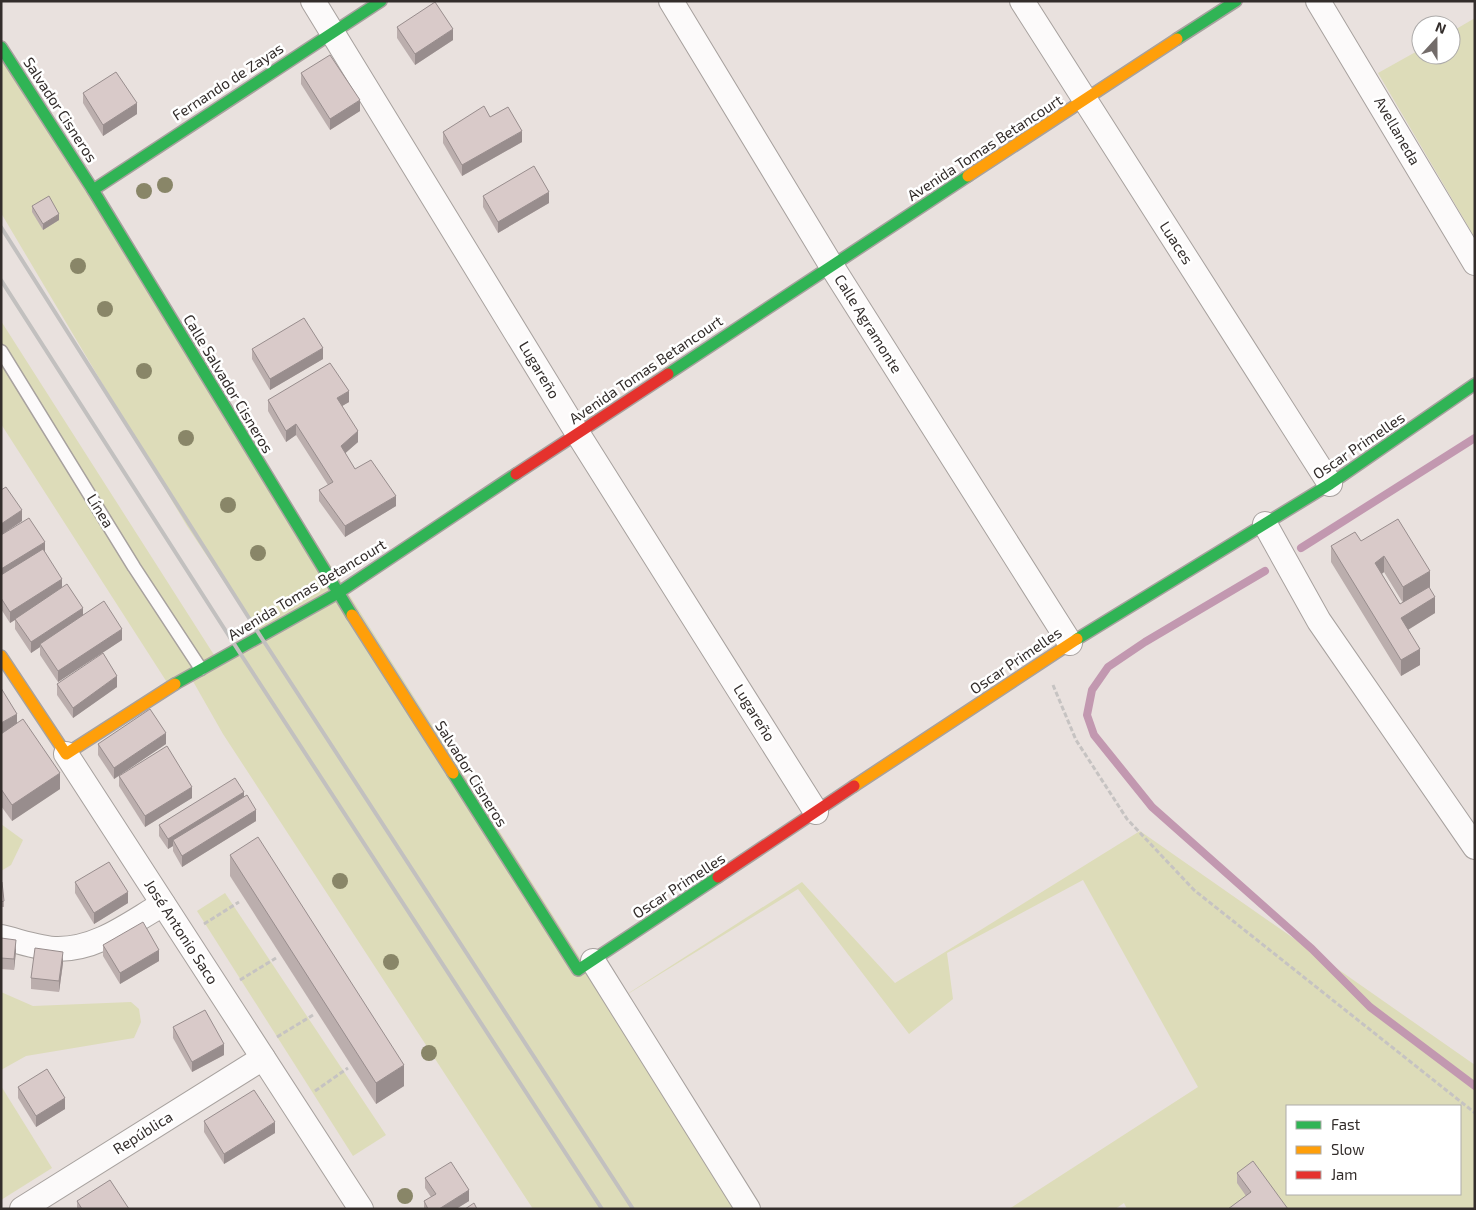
<svg xmlns="http://www.w3.org/2000/svg" width="1476" height="1210" viewBox="0 0 1476 1210" font-family="'Exo 2',sans-serif">
  <style>
    .green { fill: #dddcb9; fill-rule: evenodd }
    .lines { fill: none; stroke-linecap: round; stroke-linejoin: round }
    .stream { stroke: #c298b0; stroke-width: 8 }
    .lane-casing { stroke: #a7a19e; stroke-width: 15 }
    .street-casing { stroke: #a7a19e; stroke-width: 26 }
    .fast-casing { stroke: #a7a19e; stroke-width: 14 }
    .slow-casing { stroke: #a7a19e; stroke-width: 14 }
    .jam-casing { stroke: #a7a19e; stroke-width: 14 }
    .path { stroke: #c6c3c2; stroke-width: 3; stroke-dasharray: 5 2.5; stroke-linecap: butt }
    .lane { stroke: #fcfafa; stroke-width: 12 }
    .street { stroke: #fcfafa; stroke-width: 24 }
    .fast { stroke: #30b455; stroke-width: 11 }
    .slow { stroke: #ff9f0a; stroke-width: 11 }
    .jam { stroke: #e5322d; stroke-width: 11 }
    .rail { stroke: #c2c0bf; stroke-width: 4 }
    .tree { fill: #898668 }
    .wall { fill: #bbaead; fill-rule: evenodd }
    .shaded-wall { fill: #988d8d }
    .building { fill: #d9cac9; stroke: #988d8d }
    .labels { text-anchor: middle; stroke-width: 5; stroke-linejoin: round; paint-order: stroke }
    .street-label { font-size: 15px; fill: #332d2b; stroke: #fff }
  </style>
  <rect width="100%" height="100%" fill="#e9e1de"/>
  <g class="green">
    <polygon points="1475,18 1475,238 1378,73 1421,49 1421,55 1451,55 1451,32"/>
    <path d="M1,47L610,1005L802,882L895,983L1140,831L1475,1065V1209H1127L1124,1203L1115,1209H1009L1198,1087L1083,880L947,953L953,999L909,1034L798,889L610,1005L746,1209H533L223,734L190,676L170,687L1,424V321L216,658L261,637L187,526L1,213ZM1287,1106H1460V1194H1287Z"/>
    <polygon points="1,824 23,840 11,865 1,871"/>
    <polygon points="225,893 386,1135 353,1156 197,911"/>
    <polygon points="1,992 33,1006 131,1002 139,1009 141,1022 134,1038 26,1056 1,1070"/>
    <polygon points="1,1086 52,1168 1,1200"/>
  </g>
  <g class="lines">
    <g class="stream">
      <polyline points="1301,548 1475,438"/>
      <polyline points="1265,571 1145,642 1108,667 1092,690 1087,715 1094,735 1152,807 1312,949 1370,1007 1475,1086"/>
    </g>
    <defs>
      <polyline id="lane" points="1,351 134,567 201,669"/>
      <g id="street">
        <polyline points="313,1 578,434 816,812"/>
        <polyline points="671,1 831,265 1070,643"/>
        <polyline points="1022,1 1330,484"/>
        <polyline points="1318,1 1475,263"/>
        <polyline points="1265,524 1319,621 1475,847"/>
        <polyline points="66,754 361,1209"/>
        <path d="M1,937C19,941 40,949 58,949C98,949 130,923 163,904"/>
        <polyline points="593,961 748,1209"/>
        <polyline points="22,1209 263,1058"/>
      </g>
      <g id="fast">
        <polyline points="1177,39 1236,1"/>
        <polyline points="1,47 93,190 352,615"/>
        <polyline points="93,190 381,1"/>
        <polyline points="668,374 968,176"/>
        <polyline points="1077,639 1330,484 1475,384"/>
        <polyline points="175,684 338,593 516,474"/>
        <polyline points="453,773 578,970 718,877"/>
      </g>
      <g id="slow">
        <polyline points="968,176 1177,39"/>
        <polyline points="352,615 453,773"/>
        <polyline points="1,656 66,754 175,684"/>
        <polyline points="854,786 1077,639"/>
      </g>
      <g id="jam">
        <polyline points="516,474 668,374"/>
        <polyline points="718,877 854,786"/>
      </g>
    </defs>
    <use href="#lane" class="lane-casing"/>
    <use href="#street" class="street-casing"/>
    <use href="#fast" class="fast-casing"/>
    <use href="#slow" class="slow-casing"/>
    <use href="#jam" class="jam-casing"/>
    <g class="path">
      <polyline points="1053,685 1076,740 1127,819 1194,890 1475,1113"/>
      <polyline points="204,924 239,902"/>
      <polyline points="240,980 276,958"/>
      <polyline points="277,1037 313,1015"/>
      <polyline points="315,1091 348,1068"/>
    </g>
    <use href="#lane" class="lane"/>
    <use href="#street" class="street"/>
    <use href="#fast" class="fast"/>
    <use href="#slow" class="slow"/>
    <use href="#jam" class="jam"/>
    <g class="rail">
      <polyline points="1,227 261,637 633,1209"/>
      <polyline points="1,280 238,650 602,1209"/>
    </g>
  </g>
  <g class="tree">
    <circle cx="165" cy="185" r="8"/>
    <circle cx="144" cy="191" r="8"/>
    <circle cx="78" cy="266" r="8"/>
    <circle cx="105" cy="309" r="8"/>
    <circle cx="144" cy="371" r="8"/>
    <circle cx="186" cy="438" r="8"/>
    <circle cx="228" cy="505" r="8"/>
    <circle cx="258" cy="553" r="8"/>
    <circle cx="340" cy="881" r="8"/>
    <circle cx="391" cy="962" r="8"/>
    <circle cx="429" cy="1053" r="8"/>
    <circle cx="405" cy="1196" r="8"/>
  </g>
  <g class="wall">
    <polygon points="397,27 453,40 415,65 397,38"/>
    <polygon points="301,73 360,111 330,130 301,84"/>
    <polygon points="83,93 137,114 103,136 83,103"/>
    <polygon points="490,117 522,142 462,176 443,143 443,132"/>
    <polygon points="483,196 549,203 498,233 483,207"/>
    <polygon points="32,206 59,220 43,230 32,212"/>
    <polygon points="252,349 323,359 270,390 252,359"/>
    <polygon points="268,400 349,402 342,406 358,442 345,453 355,469 396,506 345,537 319,501 319,490 328,485 296,435 286,442 268,411"/>
    <polygon points="1,490 22,521 7,531 45,552 62,587 83,616 122,640 58,682 40,655 40,647 31,653 15,629 15,620 10,623 1,609"/>
    <path d="M1361,541L1430,587L1429,588L1435,613L1408,630L1420,665L1401,676L1331,562V546ZM1384,572L1403,603L1400,604L1382,574Z"/>
    <polygon points="57,684 117,687 73,718 57,695"/>
    <polygon points="17,724 60,789 12,821 1,806 1,734"/>
    <polygon points="98,744 166,744 114,779 98,755"/>
    <polygon points="119,776 192,798 145,827 119,786"/>
    <polygon points="244,796 256,821 182,867 173,851 173,846 168,849 159,836 159,825"/>
    <polygon points="230,855 404,1086 376,1104 230,876"/>
    <polygon points="1,882 4,901 4,907 1,907"/>
    <polygon points="75,882 128,903 94,924 75,893"/>
    <polygon points="1,938 16,951 14,970 1,969"/>
    <polygon points="103,945 159,961 120,984 103,956"/>
    <polygon points="63,963 59,992 31,989 31,978"/>
    <polygon points="173,1027 224,1055 192,1072 173,1038"/>
    <polygon points="18,1087 65,1109 36,1127 18,1098"/>
    <polygon points="204,1121 275,1133 224,1164 204,1132"/>
    <polygon points="1237,1173 1288,1209 1246,1196 1237,1183"/>
    <polygon points="425,1178 469,1201 456,1209 424,1209 424,1201 431,1197 425,1188"/>
    <polygon points="77,1201 129,1209 77,1209"/>
  </g>
  <g class="shaded-wall">
    <polygon points="453,29 453,40 415,65 415,54"/>
    <polygon points="360,100 360,111 330,130 330,119"/>
    <polygon points="137,103 137,114 103,136 103,125"/>
    <polygon points="522,131 522,142 462,176 462,165"/>
    <polygon points="549,192 549,203 498,233 498,222"/>
    <polygon points="59,214 59,220 43,230 43,224"/>
    <polygon points="323,348 323,359 270,390 270,379"/>
    <polygon points="349,391 349,402 337,409 337,398"/>
    <polygon points="296,424 296,435 286,442 286,431"/>
    <polygon points="358,431 358,442 341,457 341,446"/>
    <polygon points="396,496 396,506 345,537 345,526"/>
    <polygon points="22,510 22,521 1,535 1,524"/>
    <polygon points="45,542 45,553 1,579 1,569"/>
    <polygon points="1384,556 1384,572 1375,579 1375,563"/>
    <polygon points="1430,571 1430,587 1403,603 1403,587"/>
    <polygon points="62,579 62,590 10,623 10,612"/>
    <polygon points="1435,597 1435,613 1401,634 1401,618"/>
    <polygon points="83,608 83,618 40,644 40,647 31,653 31,642"/>
    <polygon points="122,629 122,640 58,682 58,671"/>
    <polygon points="1420,649 1420,665 1401,676 1401,660"/>
    <polygon points="117,676 117,687 73,718 73,708"/>
    <polygon points="17,714 17,725 1,734 1,723"/>
    <polygon points="166,733 166,744 114,779 114,768"/>
    <polygon points="60,773 60,789 12,821 12,805"/>
    <polygon points="192,787 192,798 145,827 145,816"/>
    <polygon points="244,792 244,803 173,840 173,846 168,849 168,839"/>
    <polygon points="256,810 256,821 182,867 182,856"/>
    <polygon points="128,892 128,903 94,924 94,913"/>
    <polygon points="16,940 16,951 14,970 14,959"/>
    <polygon points="159,950 159,961 120,984 120,973"/>
    <polygon points="63,952 63,963 59,992 59,981"/>
    <polygon points="224,1044 224,1055 192,1072 192,1062"/>
    <polygon points="404,1065 404,1086 376,1104 376,1083"/>
    <polygon points="65,1098 65,1109 36,1127 36,1116"/>
    <polygon points="275,1122 275,1133 224,1164 224,1154"/>
    <polygon points="469,1190 469,1201 456,1209 439,1209"/>
  </g>
  <g class="building">
    <polygon points="435,2 453,29 415,54 397,27"/>
    <polygon points="330,55 360,100 330,119 301,73"/>
    <polygon points="116,72 137,103 103,125 83,93"/>
    <polygon points="484,106 490,117 508,107 522,131 462,165 443,132"/>
    <polygon points="534,166 549,192 498,222 483,196"/>
    <polygon points="49,196 59,214 43,224 32,206"/>
    <polygon points="304,318 323,348 270,379 252,349"/>
    <polygon points="330,363 349,391 337,398 358,431 341,446 355,469 371,460 396,496 345,526 319,490 333,482 296,424 286,431 268,400"/>
    <polygon points="6,487 22,510 1,524 1,490"/>
    <polygon points="29,518 45,542 1,569 1,535"/>
    <polygon points="1398,519 1430,571 1403,587 1384,556 1375,563 1400,604 1429,587 1435,597 1401,618 1420,649 1401,660 1331,546 1355,532 1361,541"/>
    <polygon points="43,549 62,579 10,612 1,598 1,575"/>
    <polygon points="67,584 83,608 31,642 15,619"/>
    <polygon points="104,601 122,629 58,671 40,644"/>
    <polygon points="103,653 117,676 73,708 57,684"/>
    <polygon points="1,688 17,714 1,723"/>
    <polygon points="150,709 166,733 114,768 98,744"/>
    <polygon points="23,719 60,773 12,805 1,789 1,734"/>
    <polygon points="167,746 192,787 145,816 119,776"/>
    <polygon points="235,778 244,792 168,839 159,825"/>
    <polygon points="247,795 256,810 182,856 173,840"/>
    <polygon points="258,837 404,1065 376,1083 230,855"/>
    <polygon points="109,862 128,892 94,913 75,882"/>
    <polygon points="1,882 2,882 4,901 1,902"/>
    <polygon points="143,922 159,950 120,973 103,945"/>
    <polygon points="1,938 16,940 14,959 1,958"/>
    <polygon points="35,948 63,952 59,981 31,978"/>
    <polygon points="205,1010 224,1044 192,1062 173,1027"/>
    <polygon points="47,1069 65,1098 36,1116 18,1087"/>
    <polygon points="254,1090 275,1122 224,1154 204,1121"/>
    <polygon points="1253,1161 1288,1209 1228,1209 1251,1192 1237,1173"/>
    <polygon points="451,1162 469,1190 439,1209 428,1209 424,1201 436,1194 425,1178"/>
    <polygon points="110,1180 129,1209 82,1209 77,1201"/>
    <polygon points="474,1203 477,1209 465,1209"/>
  </g>
  <g class="labels">
    <g class="street-label">
      <text transform="translate(228 82) rotate(-33)" y="5">Fernando de Zayas</text>
      <text transform="translate(60 110) rotate(57)" y="5">Salvador Cisneros</text>
      <text transform="translate(1397 131) rotate(60)" y="5">Avellaneda</text>
      <text transform="translate(985 148) rotate(-33)" y="5">Avenida Tomas Betancourt</text>
      <text transform="translate(1176 243) rotate(57)" y="5">Luaces</text>
      <text transform="translate(868 324) rotate(58)" y="5">Calle Agramonte</text>
      <text transform="translate(539 370) rotate(59)" y="5">Lugareño</text>
      <text transform="translate(646 370) rotate(-34)" y="5">Avenida Tomas Betancourt</text>
      <text transform="translate(228 384) rotate(59)" y="5">Calle Salvador Cisneros</text>
      <text transform="translate(1359 446) rotate(-34)" y="5">Oscar Primelles</text>
      <text transform="translate(100 511) rotate(58)" y="5">Línea</text>
      <text transform="translate(307 590) rotate(-31)" y="5">Avenida Tomas Betancourt</text>
      <text transform="translate(1016 661) rotate(-34)" y="5">Oscar Primelles</text>
      <text transform="translate(754 713) rotate(58)" y="5">Lugareño</text>
      <text transform="translate(471 774) rotate(58)" y="5">Salvador Cisneros</text>
      <text transform="translate(679 886) rotate(-33)" y="5">Oscar Primelles</text>
      <text transform="translate(181 932) rotate(57)" y="5">José Antonio Saco</text>
      <text transform="translate(143 1133) rotate(-32)" y="5">República</text>
    </g>
  </g>
  <rect width="1476" height="1210" fill="none" stroke="#332d2b" stroke-width="5"/>
  <rect x="1286" y="1105" width="175" height="90" fill="#ffffff" stroke="#adabaa"/>
  <rect x="1296" y="1121" width="25" height="8" fill="#30b455" stroke="#adabaa"/>
  <text x="1331" y="1130" font-size="15" fill="#332d2b">Fast</text>
  <rect x="1296" y="1146" width="25" height="8" fill="#ff9f0a" stroke="#adabaa"/>
  <text x="1331" y="1155" font-size="15" fill="#332d2b">Slow</text>
  <rect x="1296" y="1171" width="25" height="8" fill="#e5322d" stroke="#adabaa"/>
  <text x="1331" y="1180" font-size="15" fill="#332d2b">Jam</text>
  <g transform="translate(1436 40) rotate(21)"><circle r="24" fill="#ffffff" stroke="#adabaa"/>
  <path d="M0-4L9 19L0 12L-9 19Z" fill="#736c6a"/>
  <text y="-8" font-size="14" font-weight="bold" text-anchor="middle" fill="#332d2b">N</text>
  </g>
</svg>
